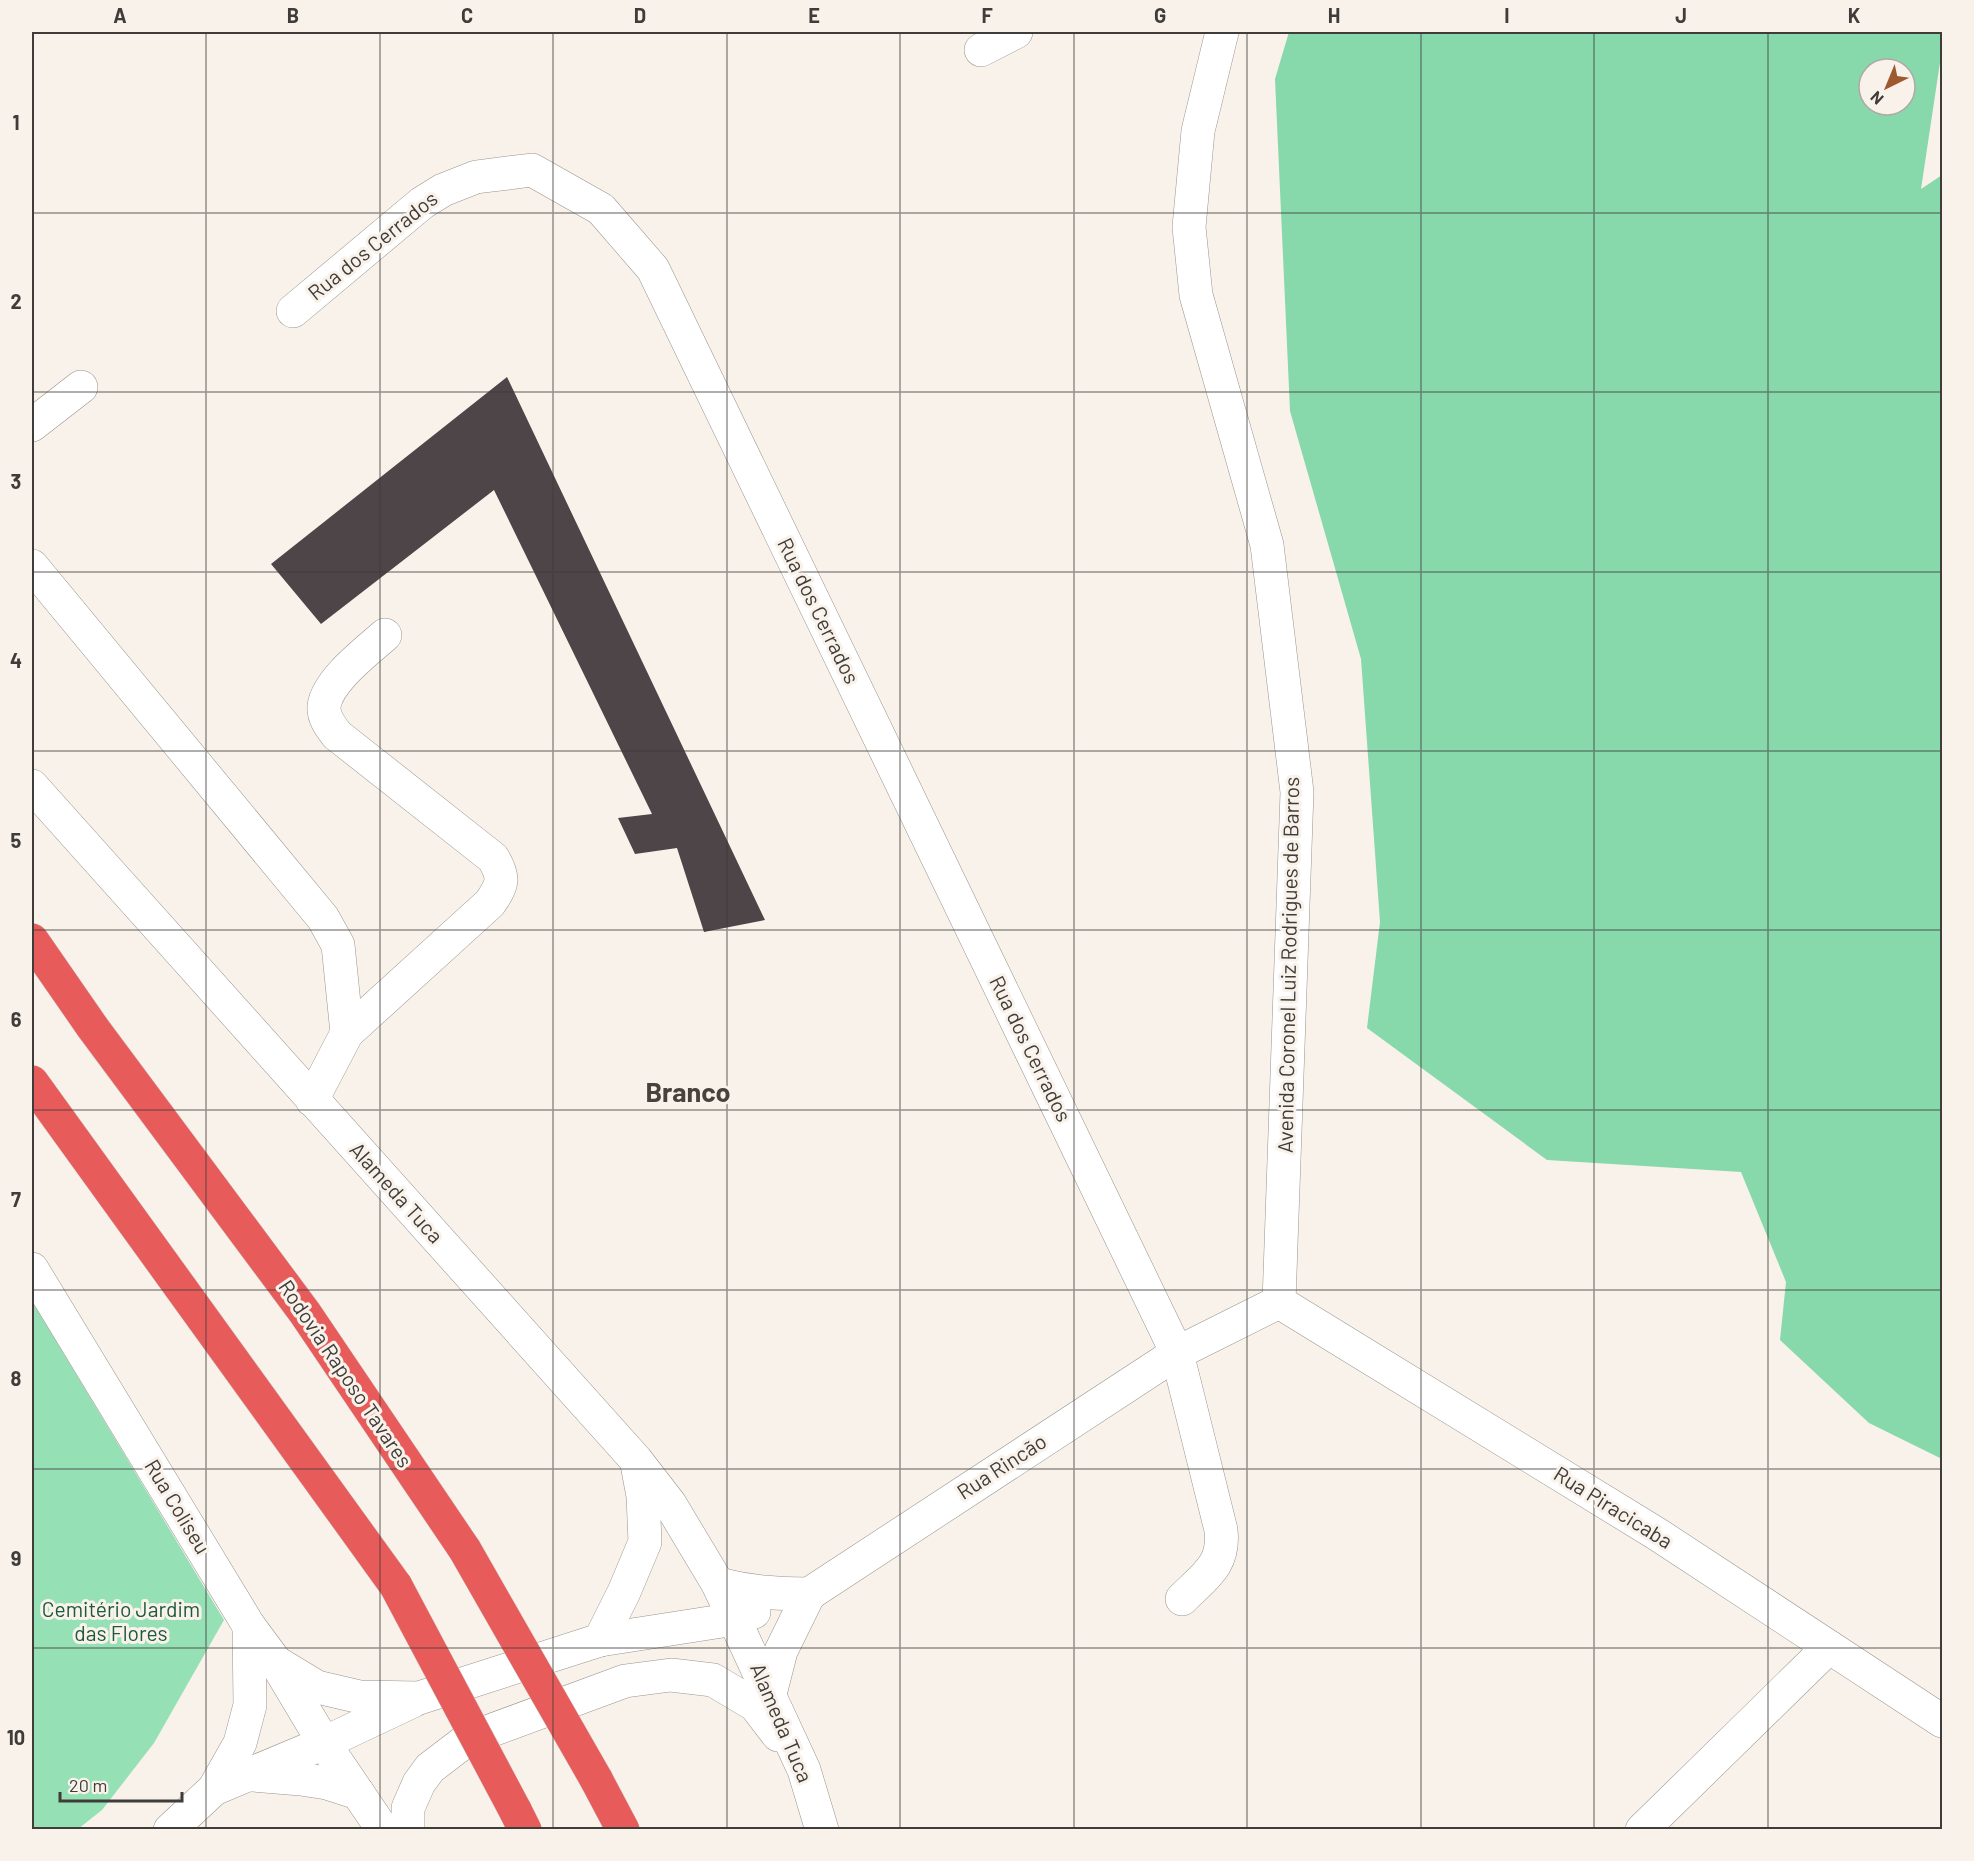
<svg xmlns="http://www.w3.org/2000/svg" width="1974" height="1861" viewBox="0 0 1974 1861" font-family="Barlow,sans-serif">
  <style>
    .green { fill: #96e0b5 }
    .forest { fill: #87d8aa; fill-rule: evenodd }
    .building { fill: #4d4547 }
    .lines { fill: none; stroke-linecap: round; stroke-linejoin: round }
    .minor-casing { stroke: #9a948d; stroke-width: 34 }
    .highway-casing { stroke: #d1d0cf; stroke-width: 34 }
    .minor { stroke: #fff; stroke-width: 33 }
    .highway { stroke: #e75c5a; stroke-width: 33 }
    .highway-bridge-casing { stroke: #d1d0cf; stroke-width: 34; stroke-linecap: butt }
    .highway-bridge { stroke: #e75c5a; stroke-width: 33 }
    .grid { fill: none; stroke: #3f3c39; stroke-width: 1.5; stroke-opacity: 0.55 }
    .labels { text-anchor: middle; stroke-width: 6; stroke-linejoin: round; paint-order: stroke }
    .street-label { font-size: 21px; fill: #3f3c39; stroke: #f9f2eb }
    .park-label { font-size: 21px; fill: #1d593b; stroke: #f9f2eb }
    .district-label { font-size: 27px; font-weight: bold; fill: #48423d; stroke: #f9f2eb }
    .neatline { fill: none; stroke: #3f3c39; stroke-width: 2 }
    .grid-label { font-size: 20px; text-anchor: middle; font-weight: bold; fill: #3f3c39 }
  </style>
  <rect width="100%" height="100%" fill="#f9f2eb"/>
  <polygon class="green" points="32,1301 224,1620 154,1743 102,1810 78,1829 32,1829"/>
  <path class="forest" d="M1289,32H1942V49L1921,189L1942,175V1459L1869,1423L1780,1340L1786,1282L1741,1172L1547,1160L1367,1028L1380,922L1361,659L1290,411L1275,79ZM1869,69H1905V105H1869Z"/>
  <polygon class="building" points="507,377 765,920 704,932 677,848 635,854 618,818 652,814 494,490 321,624 271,564"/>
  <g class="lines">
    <defs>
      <g id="minor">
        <polyline points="1222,32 1198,131 1189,227 1196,295 1267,545 1297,792 1279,1302"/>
        <polyline points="981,50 1016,32"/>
        <path d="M293,311L422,203L443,190L476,177L532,170L601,209L653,269L1177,1353L1221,1530C1225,1565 1205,1576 1182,1599"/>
        <polyline points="32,425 81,387"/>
        <polyline points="32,566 323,918 338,945 347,1033 312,1100"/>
        <polyline points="32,786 636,1460 670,1504 718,1584 804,1770 822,1830"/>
        <path d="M347,1033L490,903C503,884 505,878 493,858L337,735C330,726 323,717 324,706C328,680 366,652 385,635"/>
        <polyline points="32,1269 249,1626 275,1661 324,1743 383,1830"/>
        <polyline points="1279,1302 1657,1534 1942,1721"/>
        <path d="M718,1584C750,1592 776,1594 809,1594L1177,1353L1279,1302"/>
        <polyline points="600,1640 735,1619 754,1612"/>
        <polyline points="279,1664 317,1687 360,1697 419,1698 600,1640 624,1592 645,1542 643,1496 637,1464"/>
        <polyline points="770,1694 781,1651 809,1594"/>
        <polyline points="253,1775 301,1779 327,1783 358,1793"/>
        <polyline points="214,1789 324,1743 413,1701"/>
        <polyline points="170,1830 214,1789 240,1743 250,1705 249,1626"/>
        <polyline points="408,1830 408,1808 419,1783 430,1768 468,1739 625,1681 671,1675 713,1680 755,1705 778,1735"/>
        <polyline points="1642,1830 1829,1647"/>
      </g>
      <g id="highway">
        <polyline points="32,940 93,1028 305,1313 465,1550"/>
        <polyline points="32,1082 396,1586"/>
        <polyline points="596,1779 623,1830"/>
        <polyline points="515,1810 525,1830"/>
      </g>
    </defs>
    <use href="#minor" class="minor-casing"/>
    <use href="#highway" class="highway-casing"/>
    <use href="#minor" class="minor"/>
    <use href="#highway" class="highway"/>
    <defs>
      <g id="highway-bridge">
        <polyline points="465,1550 596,1779"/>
        <polyline points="396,1586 515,1810"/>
      </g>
    </defs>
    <use href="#highway-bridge" class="highway-bridge-casing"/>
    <use href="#highway-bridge" class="highway-bridge"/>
  </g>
  <path class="grid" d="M206,32V1830M380,32V1830M553,32V1830M727,32V1830M900,32V1830M1074,32V1830M1247,32V1830M1421,32V1830M1594,32V1830M1768,32V1830M32,213H1942M32,392H1942M32,572H1942M32,751H1942M32,930H1942M32,1110H1942M32,1290H1942M32,1469H1942M32,1648H1942"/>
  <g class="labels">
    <g class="street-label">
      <text transform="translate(373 246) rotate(-39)" y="7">Rua dos Cerrados</text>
      <text transform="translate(818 611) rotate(64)" y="7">Rua dos Cerrados</text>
      <text transform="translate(1289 965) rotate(-89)" y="7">Avenida Coronel Luiz Rodrigues de Barros</text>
      <text transform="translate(1030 1049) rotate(64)" y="7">Rua dos Cerrados</text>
      <text transform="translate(396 1193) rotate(48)" y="7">Alameda Tuca</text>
      <text transform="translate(345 1374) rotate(56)" y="7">Rodovia Raposo Tavares</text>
      <text transform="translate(1002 1467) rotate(-33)" y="7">Rua Rincão</text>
      <text transform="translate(177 1507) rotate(59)" y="7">Rua Coliseu</text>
      <text transform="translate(1613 1508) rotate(32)" y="7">Rua Piracicaba</text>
      <text transform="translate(781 1723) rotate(67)" y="7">Alameda Tuca</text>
    </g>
    <g class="park-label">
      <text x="121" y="1617">Cemitério Jardim<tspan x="121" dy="24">das Flores</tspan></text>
    </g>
    <g class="district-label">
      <text x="688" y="1102">Branco</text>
    </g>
  </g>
  <rect width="1974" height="1861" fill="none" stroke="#f9f2eb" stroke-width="66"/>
  <g transform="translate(1887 87) rotate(223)"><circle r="28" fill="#f9f2eb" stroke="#afa9a4" stroke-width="1.5"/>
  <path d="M0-4.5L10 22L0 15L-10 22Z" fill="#9f592f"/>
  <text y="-9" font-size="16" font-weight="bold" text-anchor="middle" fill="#3f3c39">N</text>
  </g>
  <path d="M60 1792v9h122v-9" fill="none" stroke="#3f3c39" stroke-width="3"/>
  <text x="69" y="1792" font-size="18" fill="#3f3c39" stroke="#f9f2eb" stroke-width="4.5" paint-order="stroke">20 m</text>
  <rect x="33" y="33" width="1908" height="1795" class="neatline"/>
  <g class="grid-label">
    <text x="120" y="23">A</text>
    <text x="293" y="23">B</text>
    <text x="467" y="23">C</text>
    <text x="640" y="23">D</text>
    <text x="814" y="23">E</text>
    <text x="987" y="23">F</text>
    <text x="1160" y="23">G</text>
    <text x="1334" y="23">H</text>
    <text x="1507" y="23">I</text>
    <text x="1681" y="23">J</text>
    <text x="1854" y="23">K</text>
    <text x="16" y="130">1</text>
    <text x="16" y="309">2</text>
    <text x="16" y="489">3</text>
    <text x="16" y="668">4</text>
    <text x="16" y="848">5</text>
    <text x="16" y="1027">6</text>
    <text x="16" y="1207">7</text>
    <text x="16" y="1386">8</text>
    <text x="16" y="1566">9</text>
    <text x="16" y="1745">10</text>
  </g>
</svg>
